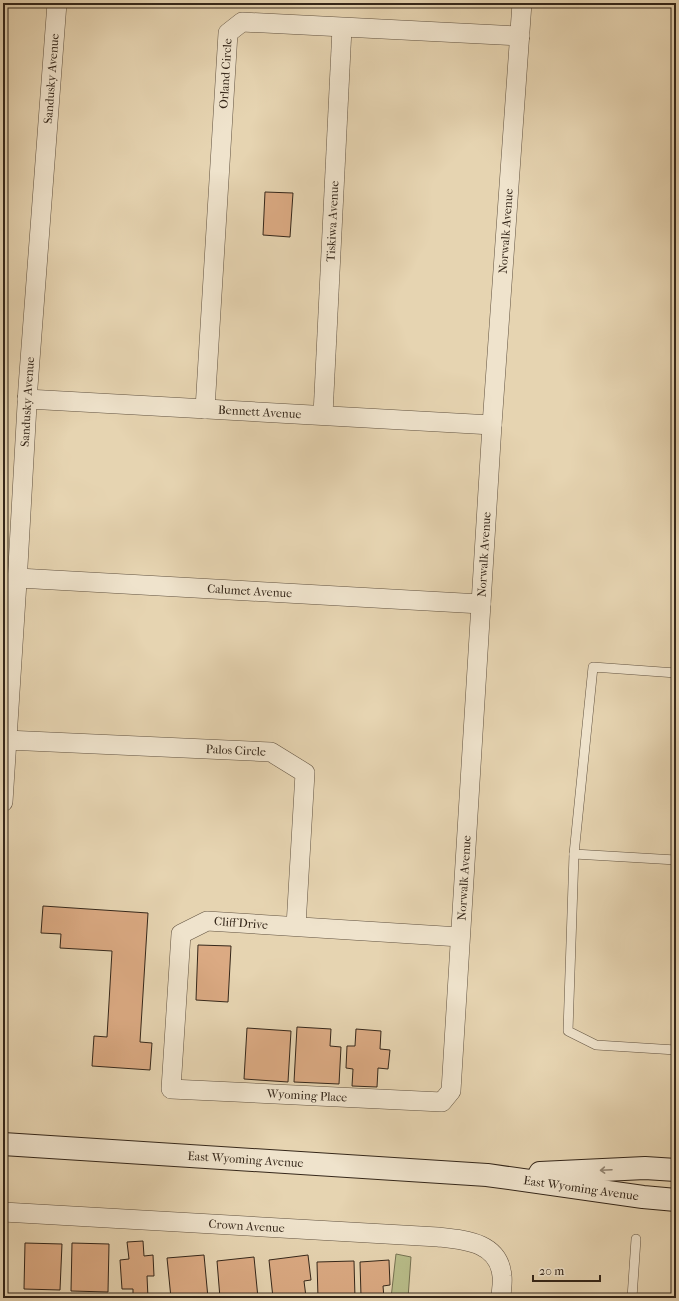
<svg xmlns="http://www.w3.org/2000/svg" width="679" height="1301" viewBox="0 0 679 1301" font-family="'IM FELL French Canon',serif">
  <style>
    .green { fill: #b8bc89; stroke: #767252 }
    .building { fill: #dbaa83; stroke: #35271a }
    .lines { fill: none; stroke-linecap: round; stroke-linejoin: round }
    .lane-casing { stroke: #615240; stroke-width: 10 }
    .street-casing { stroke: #615240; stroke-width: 20 }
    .secondary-casing { stroke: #35271a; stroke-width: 24 }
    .lane { stroke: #efe3cc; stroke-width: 9 }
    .street { stroke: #efe3cc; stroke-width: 19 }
    .secondary { stroke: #efe3cc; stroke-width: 22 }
    .oneway { stroke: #928573 }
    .labels { text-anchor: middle; stroke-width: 4; stroke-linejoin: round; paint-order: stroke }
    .street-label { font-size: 12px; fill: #35271a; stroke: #efe3cc }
  </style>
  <rect width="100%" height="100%" fill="#e6d4b1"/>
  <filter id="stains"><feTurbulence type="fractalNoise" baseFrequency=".005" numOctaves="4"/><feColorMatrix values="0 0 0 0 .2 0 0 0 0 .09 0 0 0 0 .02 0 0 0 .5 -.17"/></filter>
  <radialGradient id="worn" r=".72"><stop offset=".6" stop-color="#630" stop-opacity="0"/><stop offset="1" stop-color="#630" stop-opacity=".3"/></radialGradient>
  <polygon class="green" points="396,1254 411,1257 408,1298 391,1298"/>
  <g class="building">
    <polygon points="265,192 293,193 290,237 263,235"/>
    <polygon points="43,906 148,913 140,1042 152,1043 150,1070 92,1066 94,1036 107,1037 112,951 60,948 61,934 41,933"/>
    <polygon points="198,945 231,946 228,1002 196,1000"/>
    <polygon points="297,1027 331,1029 330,1046 341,1047 339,1084 294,1082"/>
    <polygon points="247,1028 291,1031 288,1082 244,1079"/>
    <polygon points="356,1029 381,1031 380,1049 390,1050 388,1069 378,1068 377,1087 352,1086 353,1069 346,1068 347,1046 355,1046"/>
    <polygon points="143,1241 144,1256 153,1255 154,1276 147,1276 148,1298 133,1298 133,1289 122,1289 120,1260 129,1259 127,1242"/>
    <polygon points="25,1243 62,1244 60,1290 24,1289"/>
    <polygon points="72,1243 109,1244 108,1292 71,1291"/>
    <polygon points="204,1255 208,1298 171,1298 167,1258"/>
    <polygon points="308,1255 311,1280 304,1281 306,1297 273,1298 269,1260"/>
    <polygon points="254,1257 258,1298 220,1298 217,1261"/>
    <polygon points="389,1260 390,1285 383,1286 384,1298 373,1298 373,1295 361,1296 360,1262"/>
    <polygon points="354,1261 355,1298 318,1298 317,1262"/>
  </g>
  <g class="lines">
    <defs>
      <g id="lane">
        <polyline points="676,673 593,667 574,854 568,1031 596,1045 676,1050"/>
        <polyline points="574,854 676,860"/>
        <polyline points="632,1298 636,1239"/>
      </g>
      <g id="street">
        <path id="s1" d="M27,399L492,425"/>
        <path id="s2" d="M205,409L228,33L242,22L520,36"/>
        <path id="s3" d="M323,415L342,28"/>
        <path id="s4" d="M18,578L481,604"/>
        <path id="s5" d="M6,740L271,752L305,773L296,926"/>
        <path id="s6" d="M3,802L18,566L28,387L57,3"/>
        <path id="s7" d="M460,937L207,921L181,934L171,1089L442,1102L451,1091L492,425L522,3"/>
        <path id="s8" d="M3,1212L438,1237C465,1240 499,1242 502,1276C503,1283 501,1291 501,1298"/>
      </g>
      <g id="secondary">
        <path id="s9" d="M3,1144L487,1175L643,1197L676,1200"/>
        <polyline points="540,1173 645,1168 676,1170"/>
      </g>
    </defs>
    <use href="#lane" class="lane-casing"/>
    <use href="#street" class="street-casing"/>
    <use href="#secondary" class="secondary-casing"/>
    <use href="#lane" class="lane"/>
    <use href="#street" class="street"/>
    <use href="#secondary" class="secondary"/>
  </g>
  <defs><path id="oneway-shaft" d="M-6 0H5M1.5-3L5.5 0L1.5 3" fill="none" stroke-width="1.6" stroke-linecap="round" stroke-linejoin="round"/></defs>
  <use class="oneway" href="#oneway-shaft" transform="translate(606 1170) rotate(177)"/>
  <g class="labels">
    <g class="street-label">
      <text dy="4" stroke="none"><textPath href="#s2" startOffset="336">Orland Circle</textPath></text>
      <text dy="4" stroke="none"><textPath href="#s6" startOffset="725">Sandusky Avenue</textPath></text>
      <text dy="4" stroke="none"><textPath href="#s3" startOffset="194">Tiskiwa Avenue</textPath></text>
      <text dy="4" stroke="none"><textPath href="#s7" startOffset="1585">Norwalk Avenue</textPath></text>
      <text dy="4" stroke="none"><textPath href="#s6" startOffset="401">Sandusky Avenue</textPath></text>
      <text dy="4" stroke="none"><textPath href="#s1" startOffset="233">Bennett Avenue</textPath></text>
      <text dy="4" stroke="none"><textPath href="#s7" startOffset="1261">Norwalk Avenue</textPath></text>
      <text dy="4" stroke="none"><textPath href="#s4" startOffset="232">Calumet Avenue</textPath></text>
      <text dy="4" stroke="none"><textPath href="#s5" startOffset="230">Palos Circle</textPath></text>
      <text dy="4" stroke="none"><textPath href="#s7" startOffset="937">Norwalk Avenue</textPath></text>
      <text transform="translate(241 923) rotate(4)" y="4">Cliff Drive</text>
      <text dy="4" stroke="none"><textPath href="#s7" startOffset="574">Wyoming Place</textPath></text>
      <text dy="4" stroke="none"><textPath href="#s9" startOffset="243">East Wyoming Avenue</textPath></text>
      <text dy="4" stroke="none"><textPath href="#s9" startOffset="580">East Wyoming Avenue</textPath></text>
      <text dy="4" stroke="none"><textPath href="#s8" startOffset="244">Crown Avenue</textPath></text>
    </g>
  </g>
  <rect width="679" height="1301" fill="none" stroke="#e6d4b1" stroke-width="16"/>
  <rect x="4" y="4" width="671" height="1293" fill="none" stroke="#35271a" stroke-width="2"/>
  <rect x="8" y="8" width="663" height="1285" fill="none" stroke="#35271a"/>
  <path d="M533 1275v6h67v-6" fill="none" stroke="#35271a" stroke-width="2"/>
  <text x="539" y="1275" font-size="12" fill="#35271a" stroke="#efe3cc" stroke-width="3" paint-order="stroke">20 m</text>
  <rect width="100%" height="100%" filter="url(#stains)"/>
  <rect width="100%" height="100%" fill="url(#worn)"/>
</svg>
